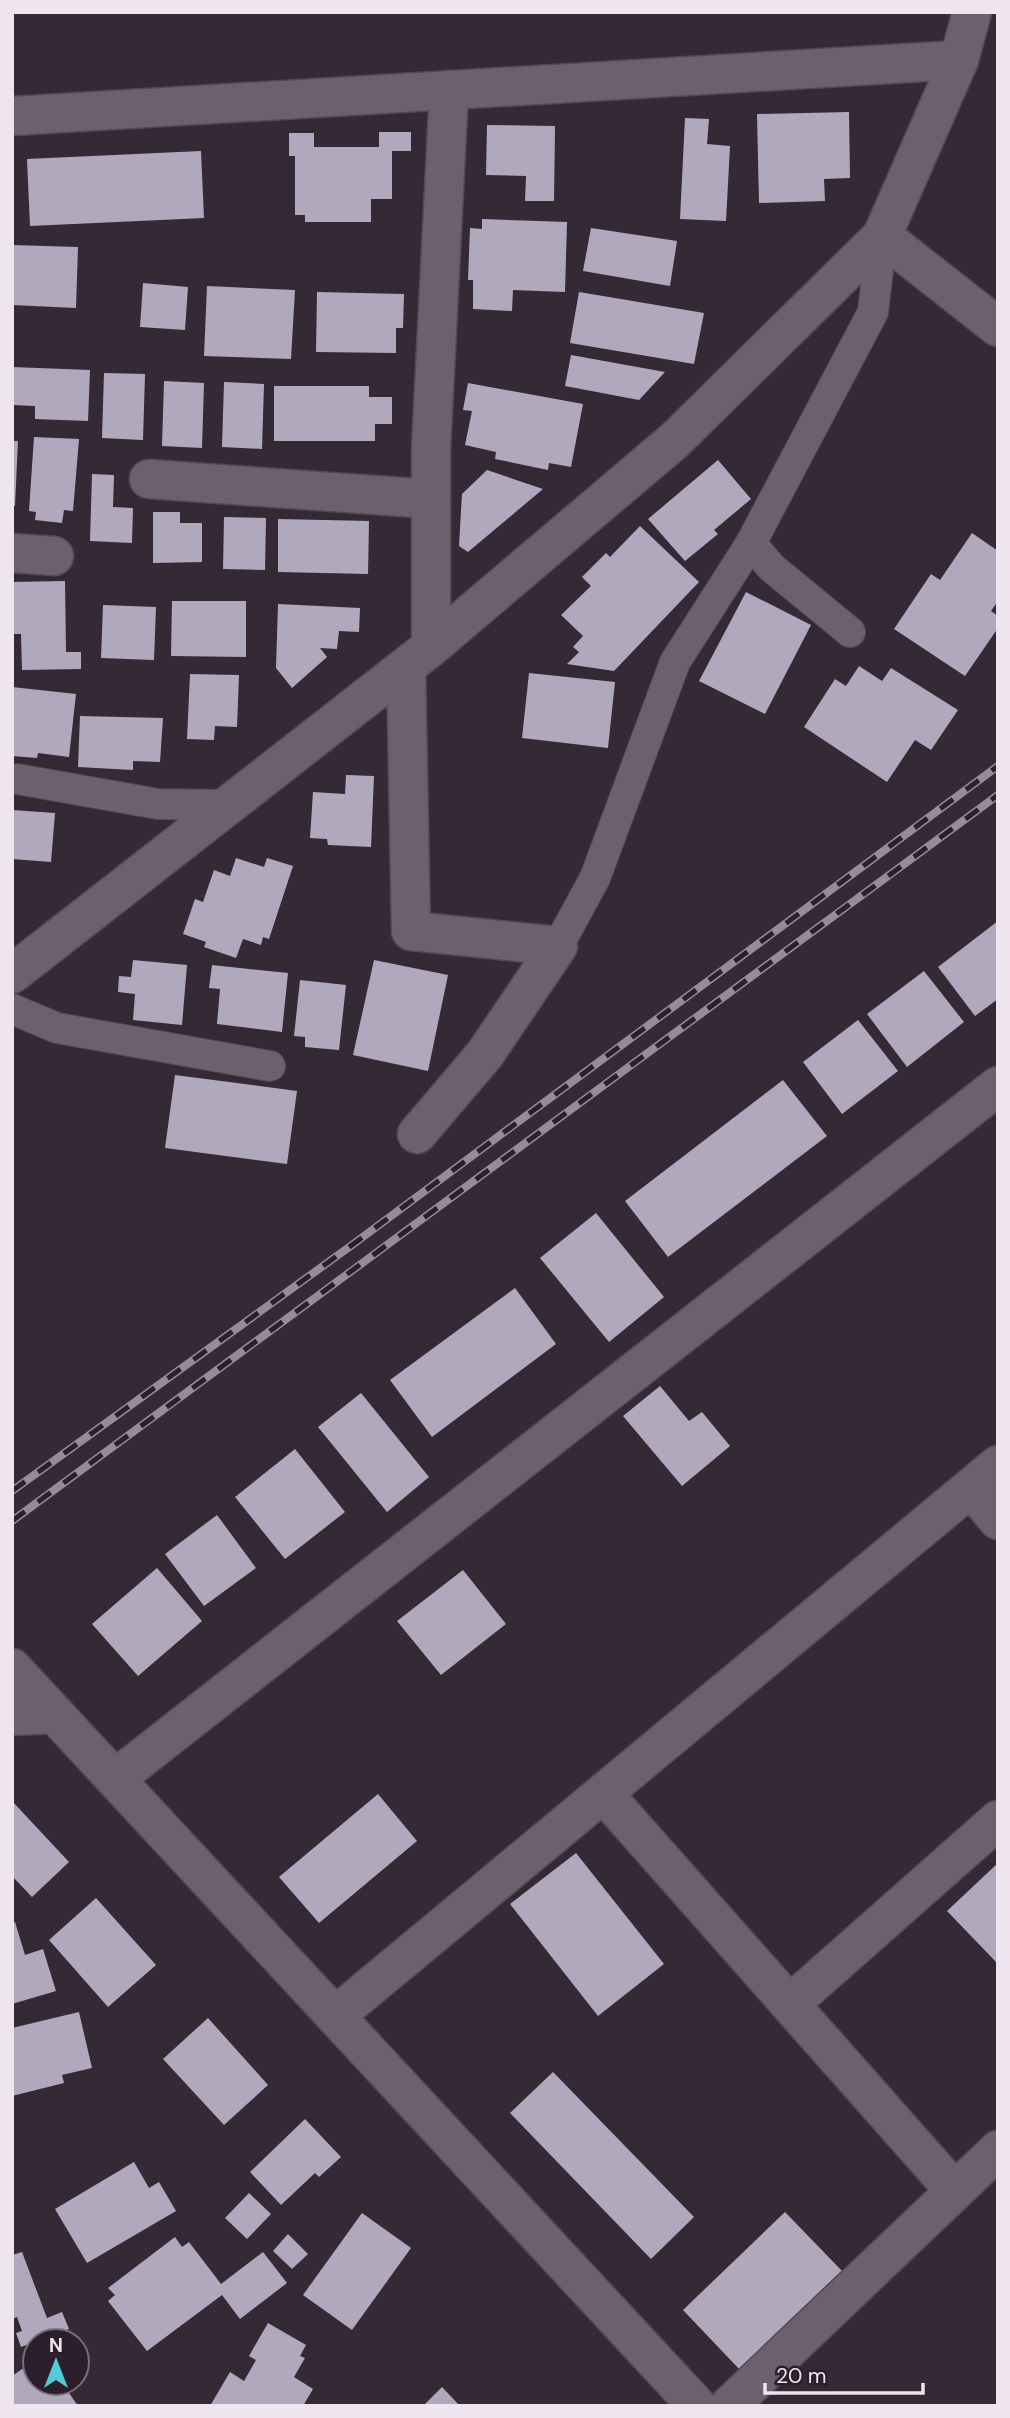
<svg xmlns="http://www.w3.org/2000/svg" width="1010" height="2418" viewBox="0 0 1010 2418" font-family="'DM Sans',sans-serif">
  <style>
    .building { fill: #b0a9be }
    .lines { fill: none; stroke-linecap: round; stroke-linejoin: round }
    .lane-casing { stroke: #534854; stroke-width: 32 }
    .street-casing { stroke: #534854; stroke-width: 41 }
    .secondary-casing { stroke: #534854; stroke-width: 41 }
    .lane { stroke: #6e5f6e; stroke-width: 30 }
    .street { stroke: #6e5f6e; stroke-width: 38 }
    .secondary { stroke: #6e5f6e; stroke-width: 38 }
    .rail-casing { stroke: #968b96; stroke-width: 8 }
    .rail { stroke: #2c1f2c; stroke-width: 5; stroke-dasharray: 16; stroke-linecap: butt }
  </style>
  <rect width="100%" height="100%" fill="#362936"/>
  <g class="building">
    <polygon points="849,112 850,178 824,179 825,201 759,203 757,114"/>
    <polygon points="685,118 709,119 707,144 730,146 726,221 680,219"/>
    <polygon points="487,125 555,126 554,201 525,201 526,176 486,175"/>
    <polygon points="379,132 411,132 411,151 392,151 392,199 371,199 371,222 305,222 305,215 295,215 295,156 289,156 289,133 314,133 314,147 379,147"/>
    <polygon points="201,151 204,218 30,226 27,159"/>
    <polygon points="482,219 567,222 565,292 513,290 512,311 473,309 473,280 468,280 470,228 482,229"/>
    <polygon points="591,228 677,241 670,286 583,271"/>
    <polygon points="12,245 78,247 76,308 12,305"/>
    <polygon points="143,283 188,287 185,330 140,327"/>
    <polygon points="207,286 295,290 291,359 204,356"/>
    <polygon points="317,292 404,294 403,328 396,328 396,353 316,352"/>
    <polygon points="579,292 704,313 694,364 570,343"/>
    <polygon points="571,355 665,372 639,400 565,386"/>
    <polygon points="12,367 90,370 88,421 35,419 35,406 12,405"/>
    <polygon points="104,373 145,374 143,440 102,438"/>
    <polygon points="164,381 204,383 202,448 162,446"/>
    <polygon points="224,382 264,384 262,449 222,447"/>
    <polygon points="468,383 583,404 571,467 549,463 548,470 495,459 496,452 465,445 472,411 463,410"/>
    <polygon points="274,386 369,386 369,397 392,397 392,424 375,424 375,441 274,441"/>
    <polygon points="34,437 79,439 73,511 64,510 62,523 35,520 36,512 29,511"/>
    <polygon points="12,441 18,441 15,506 12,506"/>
    <polygon points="718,460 751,499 714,530 718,534 685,561 648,519"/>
    <polygon points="487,470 543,489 468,552 459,546 462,494"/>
    <polygon points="92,474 114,475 113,507 133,508 132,543 90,541"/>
    <polygon points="153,512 180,512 180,523 202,523 202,562 153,563"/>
    <polygon points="224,517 266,518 265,570 223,569"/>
    <polygon points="278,519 369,521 368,574 278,572"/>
    <polygon points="640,526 699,582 614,671 567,664 579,652 573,647 583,636 561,615 591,586 582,577 606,553 610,557"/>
    <polygon points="972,533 998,551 998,601 991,611 998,616 998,628 965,676 894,629 931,574 940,580"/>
    <polygon points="65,581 66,652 81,652 81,669 22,670 21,634 12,634 12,582"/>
    <polygon points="746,592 811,625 765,714 699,681"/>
    <polygon points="172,601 246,601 246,657 171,656"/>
    <polygon points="278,604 360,608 359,632 339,631 337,649 320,648 327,657 292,688 276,668"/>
    <polygon points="103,605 156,607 154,660 101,658"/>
    <polygon points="859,666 882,681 891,668 958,710 931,750 915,740 887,782 804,727 835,679 846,686"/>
    <polygon points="529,673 615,682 608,748 522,738"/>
    <polygon points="190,674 239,675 237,727 215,726 214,740 187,739"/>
    <polygon points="12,687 76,694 69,757 38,753 37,758 12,756"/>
    <polygon points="80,716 163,718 160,762 133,761 133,770 78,767"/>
    <polygon points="346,775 374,776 371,847 328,845 327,839 310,838 313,792 345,794"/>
    <polygon points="12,810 55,813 51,862 12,859"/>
    <polygon points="236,858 264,867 267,858 293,866 269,939 263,937 261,945 243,939 236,958 204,947 206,942 183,934 195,899 203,902 214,870 230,876"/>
    <polygon points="998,921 998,999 975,1016 938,967"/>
    <polygon points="133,960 187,965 182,1025 133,1020 135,994 118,992 119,976 131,977"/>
    <polygon points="374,960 448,975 428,1071 353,1055"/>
    <polygon points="212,965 288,973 282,1032 217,1024 220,989 209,988"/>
    <polygon points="924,971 964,1022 907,1067 867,1014"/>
    <polygon points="300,980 346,985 339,1050 305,1047 305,1037 294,1036"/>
    <polygon points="858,1020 898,1071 842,1114 803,1062"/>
    <polygon points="175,1075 297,1091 287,1164 165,1148"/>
    <polygon points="783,1080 827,1136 668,1257 625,1201"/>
    <polygon points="596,1213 664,1297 609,1342 540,1258"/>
    <polygon points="515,1288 556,1344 432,1437 390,1380"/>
    <polygon points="660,1386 689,1421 702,1412 730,1446 682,1486 623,1416"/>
    <polygon points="361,1393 429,1477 387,1512 318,1427"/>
    <polygon points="295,1449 345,1512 285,1559 235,1497"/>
    <polygon points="217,1515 256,1568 204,1606 165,1554"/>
    <polygon points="157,1568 202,1621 138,1676 92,1624"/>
    <polygon points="463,1570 506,1624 441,1675 397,1621"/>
    <polygon points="378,1794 417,1841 319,1923 279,1877"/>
    <polygon points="12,1801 69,1862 32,1897 12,1876"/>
    <polygon points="576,1853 664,1964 598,2016 510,1904"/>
    <polygon points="998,1863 998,1964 947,1911"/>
    <polygon points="96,1898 156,1965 108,2007 49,1940"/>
    <polygon points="12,1922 15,1922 25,1955 43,1949 56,1991 12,2004"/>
    <polygon points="79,2012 92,2068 62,2075 64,2083 12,2096 12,2028"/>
    <polygon points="208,2018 268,2085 224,2125 163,2059"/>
    <polygon points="553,2072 694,2217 651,2259 510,2113"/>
    <polygon points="305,2119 341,2157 319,2177 315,2173 281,2205 250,2172"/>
    <polygon points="134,2162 149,2188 159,2182 176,2211 87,2263 55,2209"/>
    <polygon points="249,2193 271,2214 247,2239 225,2218"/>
    <polygon points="785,2212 844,2273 741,2371 683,2310"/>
    <polygon points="362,2213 411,2248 352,2330 303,2295"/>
    <polygon points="288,2234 308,2254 292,2269 273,2251"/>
    <polygon points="175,2237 182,2247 189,2242 221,2284 263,2252 287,2283 240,2319 222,2295 147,2351 108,2301 115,2295 108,2288"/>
    <polygon points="22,2252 47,2318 62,2312 69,2329 21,2347 16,2333 22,2331 17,2317 12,2319 12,2255"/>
    <polygon points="268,2323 306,2345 300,2356 305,2358 294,2377 313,2389 303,2406 210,2406 230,2372 244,2381 256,2360 249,2356"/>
    <polygon points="35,2360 35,2383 62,2383 78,2406 12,2406 12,2376"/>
    <polygon points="442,2387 460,2406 423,2406"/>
  </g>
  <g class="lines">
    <defs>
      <g id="lane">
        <polyline points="751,543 771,567 850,632"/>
        <polyline points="17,779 158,804 227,805"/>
        <polyline points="558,946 595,878 675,662 751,543 873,312 882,236"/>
        <polyline points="12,1009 57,1028 270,1066"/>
      </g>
      <g id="street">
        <polyline points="12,116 959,60"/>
        <polyline points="882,236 998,327"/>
        <polyline points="149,479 431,499"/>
        <polyline points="12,553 54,556"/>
        <polyline points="431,647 431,449 449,90"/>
        <polyline points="406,667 411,931 558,946 485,1054 417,1134"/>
        <polyline points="971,1488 998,1520"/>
        <polyline points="12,1716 55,1714"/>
        <polyline points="115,1779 998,1086"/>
        <polyline points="603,1793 954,2190"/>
        <polyline points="790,2004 998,1820"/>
        <polyline points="335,2016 998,1465"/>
        <polyline points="729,2406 998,2150"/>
      </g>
      <g id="secondary">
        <polyline points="12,974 431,647 675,440 882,236 959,60 972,12"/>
        <polyline points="12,1668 697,2406"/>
      </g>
    </defs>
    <use href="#lane" class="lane-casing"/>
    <use href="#street" class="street-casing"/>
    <use href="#secondary" class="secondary-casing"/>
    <use href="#lane" class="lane"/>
    <use href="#street" class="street"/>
    <use href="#secondary" class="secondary"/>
    <defs>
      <g id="rail">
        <polyline points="12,1491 352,1245 998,766"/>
        <polyline points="12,1521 998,795"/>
      </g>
    </defs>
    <use href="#rail" class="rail-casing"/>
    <use href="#rail" class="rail"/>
  </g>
  <rect width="1010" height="2418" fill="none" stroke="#eee5ee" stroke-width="28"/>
  <g transform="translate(56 2362)"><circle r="33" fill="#2c1f2c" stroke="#7a6e7a" stroke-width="2"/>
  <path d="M0-5L12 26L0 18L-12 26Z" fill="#52cbd8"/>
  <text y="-10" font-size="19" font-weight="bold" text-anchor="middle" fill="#eee5ee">N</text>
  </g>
  <path d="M765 2383v10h158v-10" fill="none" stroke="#eee5ee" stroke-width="3.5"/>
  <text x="776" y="2383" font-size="21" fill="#eee5ee" stroke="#2c1f2c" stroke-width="5" paint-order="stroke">20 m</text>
</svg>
